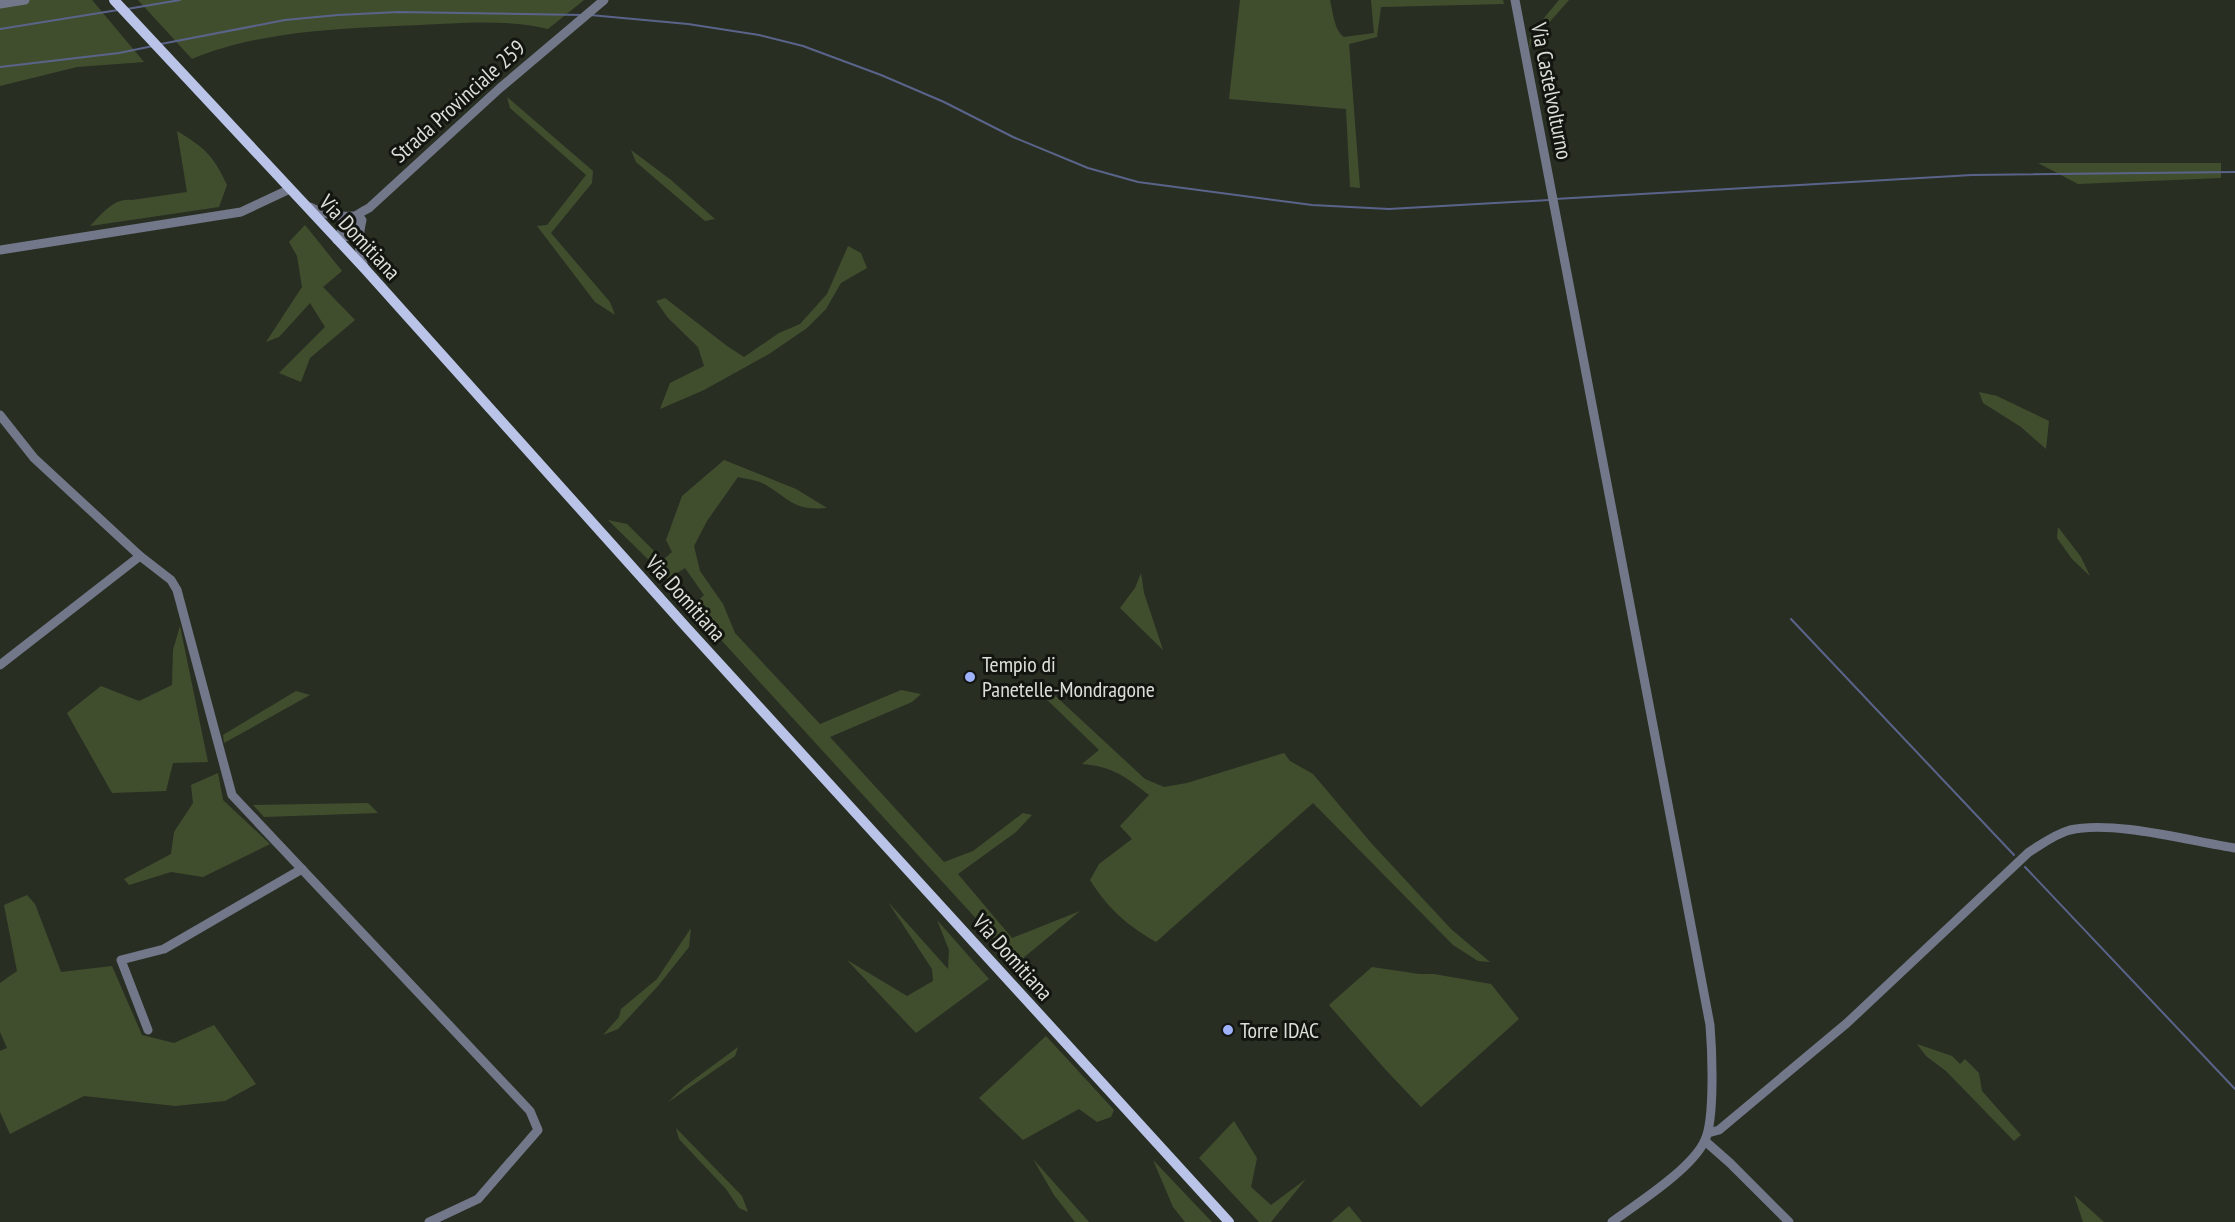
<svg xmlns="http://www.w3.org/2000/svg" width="2235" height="1222" viewBox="0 0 2235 1222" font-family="'PT Sans Narrow',sans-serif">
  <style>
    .green { fill: #414e2e }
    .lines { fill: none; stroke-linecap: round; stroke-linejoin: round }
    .stream { stroke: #5a648a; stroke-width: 2 }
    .minor { stroke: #727889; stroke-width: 9 }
    .major { stroke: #b9c4e8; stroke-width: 10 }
    .poi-dot { fill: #9fb3fd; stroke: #131510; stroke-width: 2 }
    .labels { text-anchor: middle; stroke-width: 6; stroke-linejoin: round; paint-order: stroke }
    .street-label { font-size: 22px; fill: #dcdfd8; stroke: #131510 }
    .poi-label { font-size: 22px; fill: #dcdfd8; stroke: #131510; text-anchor: start }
  </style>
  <rect width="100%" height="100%" fill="#292e23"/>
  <g class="green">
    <polygon points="0,0 92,0 144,62 77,67 0,86"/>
    <path d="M138,0H584L548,29C511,19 459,23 421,25C347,28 261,30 192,59Z"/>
    <path d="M1240,0H1330C1333,12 1334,30 1344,37L1374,33L1371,0H1503L1504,4L1381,7L1377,37L1349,44L1360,188L1350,187L1346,109L1229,99Z"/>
    <polygon points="1559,0 1569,0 1531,43 1529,50 1530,35"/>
    <polygon points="507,97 593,171 592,183 551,233 610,302 615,315 595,302 537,226 547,225 586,175 510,108"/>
    <path d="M177,131C205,148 213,155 227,185L219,207L90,226C102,214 114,197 132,200L187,192Z"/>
    <polygon points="631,150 671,180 715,219 705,221 636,162"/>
    <polygon points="2038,163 2221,163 2221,178 2078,184"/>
    <polygon points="305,225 342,271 323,287 355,320 310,358 301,382 279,373 325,327 310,303 279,337 266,342 302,287 297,256 289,242"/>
    <polygon points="848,246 861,253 867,268 841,283 826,309 807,328 769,354 704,390 660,409 670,383 704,366 698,347 668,318 656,301 665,298 727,346 744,357 779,333 800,324 827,294"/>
    <polygon points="1979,392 1997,396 2049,421 2046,449 2021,427 1983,403"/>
    <path d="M724,460L796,489L827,508C795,511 790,500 766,485C758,480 746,479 738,477L707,521L694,546L700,571L723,604L735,633L820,724L901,690L921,694L912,702L830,737L944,862L973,851L1023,813L1032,815L1016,832L958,874L1012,938L1080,911L1022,959L1014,960L691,607L704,595L685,568L668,579L608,520L627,524L663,560L672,552L666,540L682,496Z"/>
    <polygon points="2058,527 2081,557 2090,576 2072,559 2057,538"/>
    <polygon points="1141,573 1144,593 1163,650 1120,608 1135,588"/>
    <polygon points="180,626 208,762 173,763 166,791 112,793 67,713 101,686 139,701 172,685 173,650"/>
    <path d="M1049,690L1145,779L1164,787L1187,783L1284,753L1290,761L1313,774L1372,844L1451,929L1490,962L1478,961L1453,945L1313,803L1156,942C1126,924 1109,910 1090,880L1099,864L1132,839L1120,826L1149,795C1126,777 1112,766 1082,764L1099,750L1039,692Z"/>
    <polygon points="296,691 310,695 224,743 223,735"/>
    <polygon points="218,773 223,800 270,844 203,877 171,872 129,885 124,879 171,854 174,832 193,803 191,785"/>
    <polygon points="368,803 378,813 264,817 253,805"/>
    <polygon points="27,895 35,904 61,972 112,966 142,1035 174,1043 214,1025 256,1084 225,1101 175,1106 84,1096 10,1134 0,1112 0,1051 7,1048 0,1032 0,983 17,971 4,905"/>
    <polygon points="888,902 948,969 949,950 937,920 989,979 916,1033 847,960 907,996 933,981 932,969"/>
    <polygon points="691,928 689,947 658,986 618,1029 603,1035 619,1017 621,1009 657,979"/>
    <polygon points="1372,967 1419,974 1434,974 1491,984 1519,1019 1421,1107 1385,1069 1329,1005"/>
    <polygon points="1046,1036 1114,1110 1111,1117 1097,1122 1079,1109 1023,1140 979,1098"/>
    <polygon points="1917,1044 1952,1056 1960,1064 1965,1059 1979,1073 1982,1091 2021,1135 2014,1141 1946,1071 1926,1056"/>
    <polygon points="738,1047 735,1056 667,1103 684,1087"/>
    <polygon points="1234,1121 1257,1158 1251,1187 1271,1205 1306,1179 1271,1222 1259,1222 1199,1158"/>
    <polygon points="676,1128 742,1196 748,1212 739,1208 726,1189 679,1139"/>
    <polygon points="1033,1159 1089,1222 1075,1222 1054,1195"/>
    <polygon points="1153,1160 1210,1220 1212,1222 1185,1222 1173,1207"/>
    <polygon points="2074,1195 2104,1222 2083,1222"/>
    <polygon points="1349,1206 1362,1222 1331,1222"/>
  </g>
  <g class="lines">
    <g class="stream">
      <polyline points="127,9 180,0"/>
      <polyline points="590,15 688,24 759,35 803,46 881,75 944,102 1013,137 1088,168 1138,182 1312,205 1389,209 1549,200"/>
      <polyline points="0,29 118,10"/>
      <polyline points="161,44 285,20 338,15 399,12 582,15"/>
      <polyline points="0,67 119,53 153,46"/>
      <polyline points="1555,199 1972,175 2235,172"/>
      <polyline points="1791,619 2014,855"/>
      <polyline points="2025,867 2235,1089"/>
    </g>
    <g class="minor">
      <path d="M1515,0L1710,1025C1712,1049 1715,1119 1705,1140C1693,1168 1638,1203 1612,1222"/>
      <polyline points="0,4 25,0"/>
      <path d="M310,207C325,215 337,217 353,216"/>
      <path d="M362,220C358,237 358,250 364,267"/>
      <path d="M337,240C344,224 353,216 369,208L500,88L604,0"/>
      <polyline points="337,240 350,235 360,222"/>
      <polyline points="0,250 241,212 290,189"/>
      <polyline points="0,415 34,458 140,556 171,580 177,590 232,795 530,1111 538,1130 478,1199 429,1222"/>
      <polyline points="0,665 140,556"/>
      <polyline points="148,1030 121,960 164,949 302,869"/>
      <path d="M1708,1133L1719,1130L1847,1023L2029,852C2042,844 2055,834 2070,830C2113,820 2190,841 2235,848"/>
      <polyline points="1705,1141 1730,1163 1789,1222"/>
    </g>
    <polyline class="major" points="114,0 365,269 686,627 1229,1222"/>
  </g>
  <g class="poi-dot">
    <circle cx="970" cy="677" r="6"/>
    <circle cx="1228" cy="1030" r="6"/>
  </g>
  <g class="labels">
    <g class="street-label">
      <text transform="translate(1552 91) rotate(79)" y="8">Via Castelvolturno</text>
      <text transform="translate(458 101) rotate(-42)" y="8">Strada Provinciale 259</text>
      <text transform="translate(360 237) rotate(47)" y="8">Via Domitiana</text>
      <text transform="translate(686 598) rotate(48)" y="8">Via Domitiana</text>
      <text transform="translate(1013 957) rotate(48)" y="8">Via Domitiana</text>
    </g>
    <g class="poi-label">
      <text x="982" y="672">Tempio di<tspan x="982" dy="25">Panetelle-Mondragone</tspan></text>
      <text x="1240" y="1038">Torre IDAC</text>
    </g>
  </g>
</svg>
